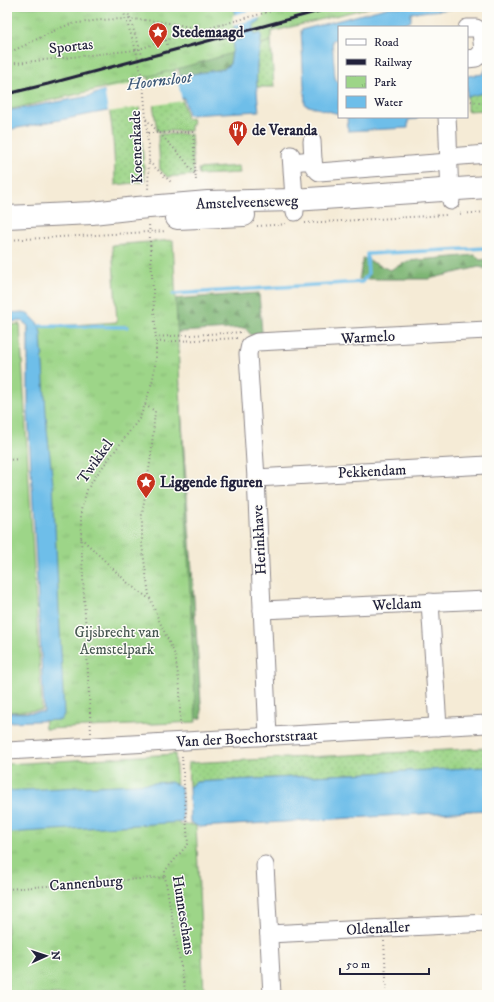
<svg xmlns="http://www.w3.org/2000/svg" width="494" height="1002" viewBox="0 0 494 1002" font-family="'IM FELL DW Pica',serif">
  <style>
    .grass { fill: url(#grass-dots); stroke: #607c62 }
    .forest { fill: url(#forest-firs); stroke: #506c58 }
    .park { fill: url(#park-tufts); stroke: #607c62 }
    .garden { fill: url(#garden-furrows); stroke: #607c62 }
    .pitch { fill: #9dd588; stroke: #607c62 }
    .water { fill: #6ebee9; stroke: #487092 }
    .pier { fill: #f5ebd6 }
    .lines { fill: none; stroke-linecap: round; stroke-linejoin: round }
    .stream { stroke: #6ebee9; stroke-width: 3.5 }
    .minor-casing { stroke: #8c8688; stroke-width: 19 }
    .major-casing { stroke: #8c8688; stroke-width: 24 }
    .path { stroke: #8c8688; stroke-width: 2; stroke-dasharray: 1 3; stroke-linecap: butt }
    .minor { stroke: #fff; stroke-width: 17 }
    .major { stroke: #fff; stroke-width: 22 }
    .rail { stroke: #22223b; stroke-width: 3 }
    .labels { text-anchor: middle; stroke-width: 3; stroke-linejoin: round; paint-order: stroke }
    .poi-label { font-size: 15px; font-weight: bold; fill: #22223b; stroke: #fdfcf7; text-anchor: start }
    .street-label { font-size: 15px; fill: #22223b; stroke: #fdfcf7 }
    .park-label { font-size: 15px; fill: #475852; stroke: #fdfcf7 }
    .water-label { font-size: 16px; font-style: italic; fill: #3d5978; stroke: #fdfcf7 }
  </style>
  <defs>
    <pattern id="grass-dots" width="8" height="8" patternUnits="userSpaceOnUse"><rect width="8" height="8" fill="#9dd588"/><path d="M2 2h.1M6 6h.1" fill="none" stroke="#87b776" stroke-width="1.8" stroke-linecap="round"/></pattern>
    <pattern id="forest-firs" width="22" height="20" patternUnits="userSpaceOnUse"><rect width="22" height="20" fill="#7eb674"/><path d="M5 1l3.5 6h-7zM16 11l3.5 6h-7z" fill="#679460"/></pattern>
    <pattern id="park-tufts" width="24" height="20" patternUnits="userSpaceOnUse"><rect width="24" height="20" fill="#9dd588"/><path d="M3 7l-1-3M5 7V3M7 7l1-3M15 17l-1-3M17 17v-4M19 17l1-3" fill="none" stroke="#87b776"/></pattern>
    <pattern id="garden-furrows" width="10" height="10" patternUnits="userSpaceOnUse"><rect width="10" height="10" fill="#9dd588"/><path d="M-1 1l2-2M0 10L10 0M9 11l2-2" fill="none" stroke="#87b776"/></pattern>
  </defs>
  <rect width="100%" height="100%" fill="#fdfcf7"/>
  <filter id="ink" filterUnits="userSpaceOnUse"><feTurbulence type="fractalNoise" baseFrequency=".025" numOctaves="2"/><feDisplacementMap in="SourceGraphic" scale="8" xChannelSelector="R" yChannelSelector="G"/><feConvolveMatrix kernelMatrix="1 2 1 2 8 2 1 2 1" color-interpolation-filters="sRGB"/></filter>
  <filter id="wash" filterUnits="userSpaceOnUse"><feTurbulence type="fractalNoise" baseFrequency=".012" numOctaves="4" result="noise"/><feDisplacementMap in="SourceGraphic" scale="16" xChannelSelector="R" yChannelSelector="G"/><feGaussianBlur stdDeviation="0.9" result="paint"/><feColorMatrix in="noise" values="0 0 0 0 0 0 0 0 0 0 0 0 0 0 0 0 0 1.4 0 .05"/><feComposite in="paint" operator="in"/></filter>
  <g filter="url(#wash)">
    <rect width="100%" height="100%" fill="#f5ebd6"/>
    <g class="grass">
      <polygon points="271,41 274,87 256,87 257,63 260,45"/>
      <polygon points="171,52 187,119 192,118 193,124 191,124 191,131 157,131 152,96 145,59"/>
      <path d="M132,63L138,91L145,182L115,185C115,148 111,111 103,75Z"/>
      <polygon points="487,91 487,110 467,111 467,96"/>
      <polygon points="158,134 191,134 194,175 167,177 160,170"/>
      <polygon points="487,748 487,767 197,782 189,787 188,763"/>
    </g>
    <g class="forest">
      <polygon points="233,49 230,64 224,69 180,76 174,54"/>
      <polygon points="475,255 480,260 487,259 487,269 479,267 429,279 359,279 363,258 390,270 408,261"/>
      <polygon points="259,293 262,333 251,335 245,328 164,333 172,299"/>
      <polygon points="177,348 202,718 189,719"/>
    </g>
    <g class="park">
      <path d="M7,7H371L271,32V41C184,69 96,91 7,110Z"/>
      <polygon points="173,240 196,722 45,729 28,328 117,322 112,245"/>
      <polygon points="175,754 179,825 196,825 204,995 7,995 7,764"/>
    </g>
    <polygon class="garden" points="239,166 240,173 199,175 198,169"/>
    <polygon class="pitch" points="20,324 42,710 7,712 7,325"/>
    <g class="water">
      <path d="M235,7H260V22L254,24V35L261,33C262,44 258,54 257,64C256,80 257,95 259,111L188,115L184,98L107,111L7,130V111L90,96L102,91L179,78L180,76L224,69L230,64L234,41L242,39L241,27L234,29Z"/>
      <path d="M390,7H452V9L411,13V20L410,22C390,29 360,27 339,27V39L332,40L335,78L339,84V114L305,105L301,30Z"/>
      <polygon points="487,66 487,92 467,97 467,76 483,74"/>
      <polygon points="347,117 418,117 417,119 408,120 408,128 348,131"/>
      <path d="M24,312C34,318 39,322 41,333L47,429L53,484L64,714L61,720L7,722V713L44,712L28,411V326L22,321L7,322V313Z"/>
      <polygon points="487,767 487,810 199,827 190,822 189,787 196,782"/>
      <polygon points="171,782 181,787 183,822 7,833 7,791"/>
    </g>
    <g class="pier">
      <polygon points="263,7 263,17 232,26 233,15"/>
      <polygon points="177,77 182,101 108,112 104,89"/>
    </g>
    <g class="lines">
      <g class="stream">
        <polyline points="173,294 362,282 368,274 367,254 487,248"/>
        <polyline points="40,326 127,327"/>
      </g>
    </g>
  </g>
  <g filter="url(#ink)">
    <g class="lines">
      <defs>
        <g id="minor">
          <polyline points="467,59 476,58 483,51 481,32 476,28 467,28"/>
          <path d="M447,117C449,145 448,173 451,201"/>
          <polyline points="312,141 313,160"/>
          <polyline points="291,155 295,212"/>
          <polyline points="449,157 487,154"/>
          <polyline points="292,162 313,160 314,167 319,172 449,162"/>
          <polyline points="256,478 487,465"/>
          <polyline points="430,602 438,727"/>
          <polyline points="262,610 487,600"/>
          <polyline points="268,736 256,478 248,354 250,345 257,342 487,330"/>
          <polyline points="7,751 487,724"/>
          <polyline points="265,865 272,995"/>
          <polyline points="269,934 487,923"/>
        </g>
        <g id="major">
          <polyline points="7,217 92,213 137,208 208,202 294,200 487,187"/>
          <polyline points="177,218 244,215"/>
        </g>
      </defs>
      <use href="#minor" class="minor-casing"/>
      <use href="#major" class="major-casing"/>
      <g class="path">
        <polyline points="122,7 136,50 143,82 149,155 148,191"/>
        <polyline points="126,7 143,58"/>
        <polyline points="166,40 168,48"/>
        <path d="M7,53C28,45 47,33 68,25C73,23 80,23 86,22C123,16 164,20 201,30"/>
        <polyline points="7,64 136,50 166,40 286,7"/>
        <polyline points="467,100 478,103 487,103"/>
        <polyline points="146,119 182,157 195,174"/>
        <polyline points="148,133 193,132 196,181"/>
        <polyline points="149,162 172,183"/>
        <polyline points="456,214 487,212"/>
        <polyline points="305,223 446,215"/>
        <polyline points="257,226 288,224"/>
        <polyline points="7,240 166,231"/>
        <polyline points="155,337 243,332"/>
        <polyline points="156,342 238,338"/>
        <polyline points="145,405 155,411 151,456 142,515 142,545 149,595 157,616 175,655 180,688 180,727"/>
        <polyline points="7,460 20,459"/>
        <polyline points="81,538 129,584 151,600"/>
        <polyline points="91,733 81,538 81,510 87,490 95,477 139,419 145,405 153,379 156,358 156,342 149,223"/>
        <polyline points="182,756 188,844 165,871 165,877 186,995"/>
        <polyline points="7,889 165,877"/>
        <polyline points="384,941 387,995"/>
      </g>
      <use href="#minor" class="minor"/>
      <use href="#major" class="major"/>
      <polyline class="rail" points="7,94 48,84 334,7"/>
    </g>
  </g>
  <defs>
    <symbol id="sight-pin" viewBox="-11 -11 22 30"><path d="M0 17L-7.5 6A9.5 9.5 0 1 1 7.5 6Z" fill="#c8321e" stroke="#fdfcf7"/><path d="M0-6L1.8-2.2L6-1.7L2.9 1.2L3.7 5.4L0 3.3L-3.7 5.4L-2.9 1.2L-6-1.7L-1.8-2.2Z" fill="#fff"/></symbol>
    <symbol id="restaurant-pin" viewBox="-11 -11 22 30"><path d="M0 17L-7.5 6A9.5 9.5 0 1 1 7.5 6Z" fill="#c8321e" stroke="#fdfcf7"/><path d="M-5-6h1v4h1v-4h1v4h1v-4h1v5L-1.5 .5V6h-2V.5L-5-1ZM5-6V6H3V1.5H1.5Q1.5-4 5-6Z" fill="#fff"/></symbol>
  </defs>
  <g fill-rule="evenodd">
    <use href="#sight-pin" x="147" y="21" width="22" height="30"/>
    <use href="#restaurant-pin" x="227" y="119" width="22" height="30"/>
    <use href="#sight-pin" x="135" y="471" width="22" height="30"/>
  </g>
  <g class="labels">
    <g class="poi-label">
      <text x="172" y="37">Stedemaagd</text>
      <text x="252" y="135">de Veranda</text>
      <text x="160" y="487">Liggende figuren</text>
    </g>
    <g class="street-label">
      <text transform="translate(71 46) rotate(-6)" y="5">Sportas</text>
      <text transform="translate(136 147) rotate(-92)" y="5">Koenenkade</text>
      <text transform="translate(247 202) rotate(-2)" y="5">Amstelveenseweg</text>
      <text transform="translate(368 337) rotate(-3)" y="5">Warmelo</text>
      <text transform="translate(95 461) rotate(-55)" y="5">Twikkel</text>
      <text transform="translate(372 471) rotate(-3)" y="5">Pekkendam</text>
      <text transform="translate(259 540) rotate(-93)" y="5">Herinkhave</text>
      <text transform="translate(397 604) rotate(-3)" y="5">Weldam</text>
      <text transform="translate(247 738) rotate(-3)" y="5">Van der Boechorststraat</text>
      <text transform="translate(86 883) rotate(-4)" y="5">Cannenburg</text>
      <text transform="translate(184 915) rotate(81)" y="5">Hunneschans</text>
      <text transform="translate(378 928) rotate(-3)" y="5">Oldenaller</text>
    </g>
    <g class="park-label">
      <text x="117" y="637">Gijsbrecht van<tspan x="117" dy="17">Aemstelpark</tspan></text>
    </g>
    <g class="water-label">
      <text transform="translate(159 80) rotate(-7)" y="6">Hoornsloot</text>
    </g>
  </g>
  <rect width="494" height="1002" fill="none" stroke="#fdfcf7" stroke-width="24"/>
  <rect x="338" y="26" width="130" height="92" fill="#fdfcf7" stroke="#a5a5ac"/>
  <rect x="346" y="39" width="20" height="6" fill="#ffffff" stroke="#a5a5ac"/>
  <text x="374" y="46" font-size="12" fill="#22223b">Road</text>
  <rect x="346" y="59" width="20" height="6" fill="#22223b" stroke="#a5a5ac"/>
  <text x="374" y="66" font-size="12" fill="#22223b">Railway</text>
  <rect x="346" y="76" width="20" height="12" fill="url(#park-tufts)" stroke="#a5a5ac"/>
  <text x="374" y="86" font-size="12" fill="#22223b">Park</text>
  <rect x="346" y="96" width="20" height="12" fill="#6ebee9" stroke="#a5a5ac"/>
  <text x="374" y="106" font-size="12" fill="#22223b">Water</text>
  <g transform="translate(46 956) rotate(87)" stroke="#fdfcf7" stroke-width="3" paint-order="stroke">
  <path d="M0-3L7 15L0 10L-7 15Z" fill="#22223b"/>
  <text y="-6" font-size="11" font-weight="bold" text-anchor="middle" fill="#22223b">N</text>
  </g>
  <path d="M340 968v6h89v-6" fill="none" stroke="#22223b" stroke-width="2"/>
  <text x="346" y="968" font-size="12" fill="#22223b" stroke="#fdfcf7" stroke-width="3" paint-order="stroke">50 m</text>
</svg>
